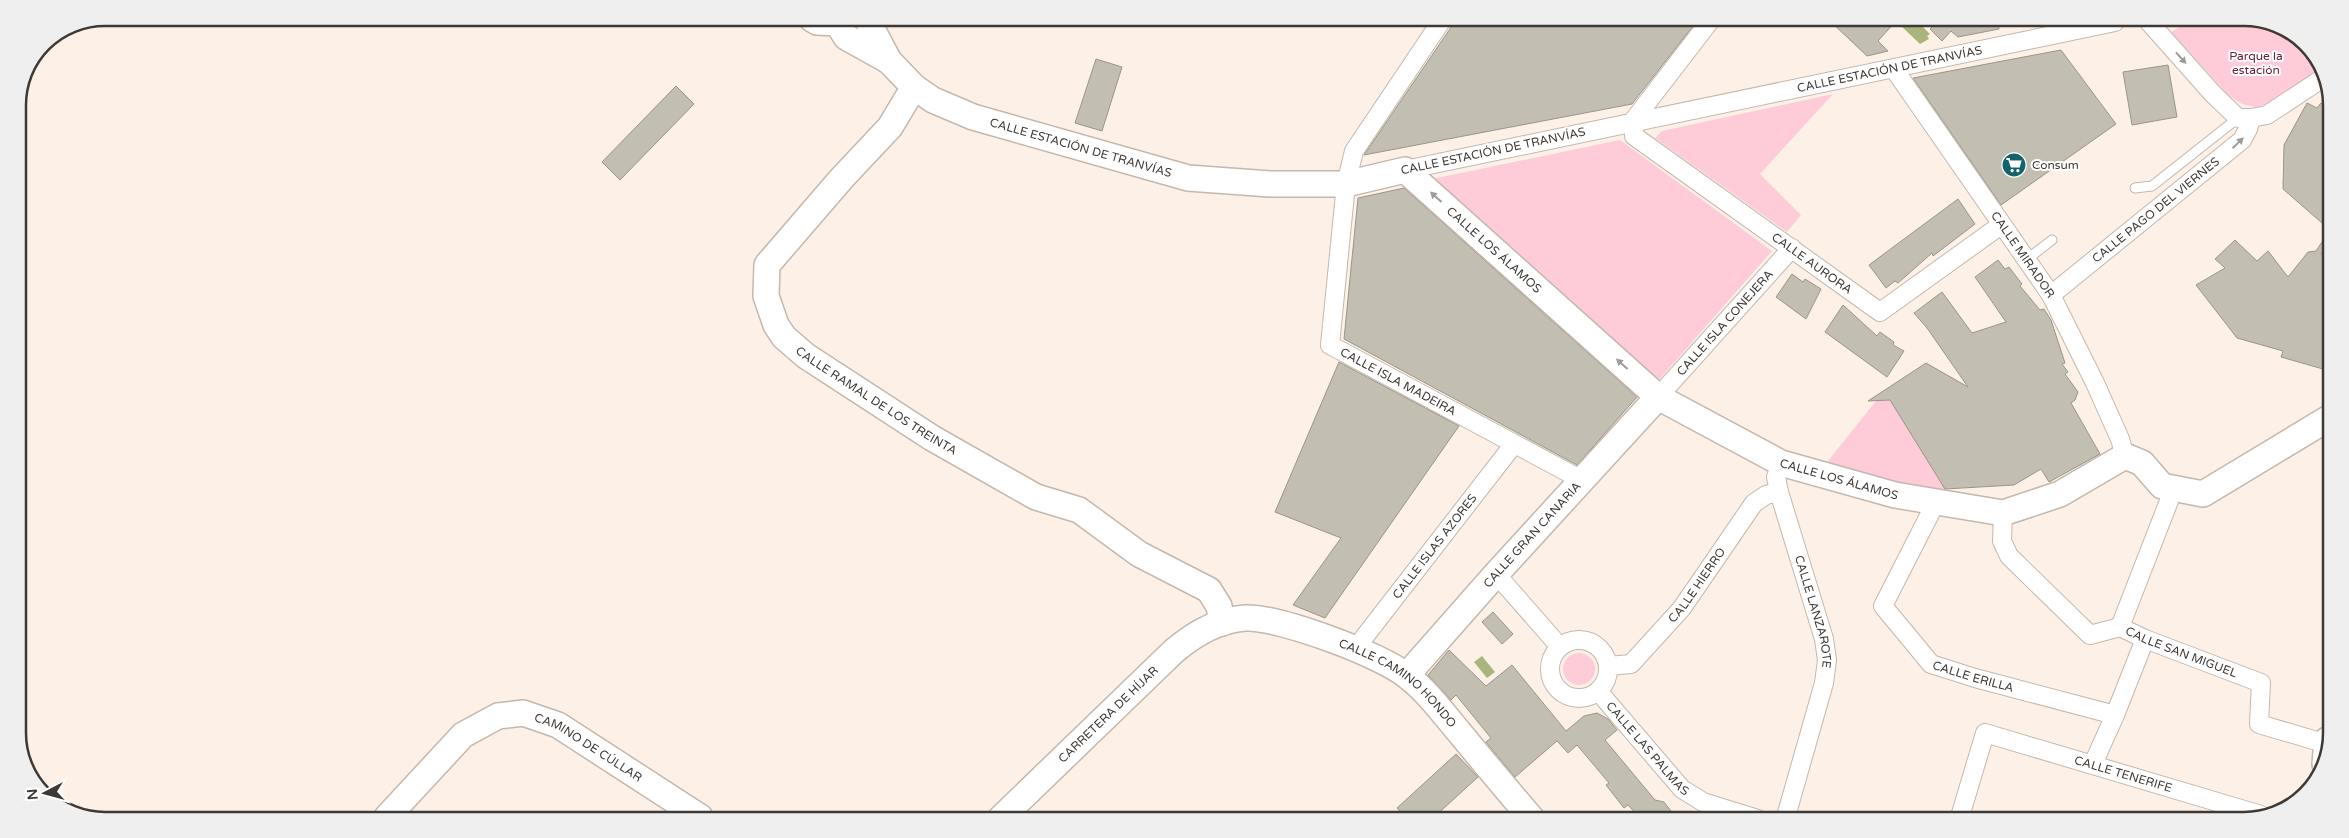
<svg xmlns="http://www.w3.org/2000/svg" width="2349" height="838" viewBox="0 0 2349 838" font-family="'Varela Round',sans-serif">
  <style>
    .green { fill: #fecbd8 }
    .water { fill: #a9b57c }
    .building { fill: #c3beb2; stroke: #9a9589 }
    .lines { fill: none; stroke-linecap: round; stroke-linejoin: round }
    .lane-casing { stroke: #c3b7ae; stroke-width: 11 }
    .street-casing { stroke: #c3b7ae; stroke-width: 20 }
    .secondary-casing { stroke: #c3b7ae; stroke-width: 28 }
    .path { stroke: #b3aaa2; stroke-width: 3; stroke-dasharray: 5 2.5; stroke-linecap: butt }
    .lane { stroke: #fff; stroke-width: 9 }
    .street { stroke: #fff; stroke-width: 18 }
    .secondary { stroke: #fff; stroke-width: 25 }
    .oneway { fill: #9e9c9a }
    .labels { text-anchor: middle; stroke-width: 4; stroke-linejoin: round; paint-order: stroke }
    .park-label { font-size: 12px; fill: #6b213b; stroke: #fff }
    .street-label { font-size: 12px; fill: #3e3935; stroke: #fff }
    .poi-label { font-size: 12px; fill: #3e3935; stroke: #fff; text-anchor: start }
    .rim { fill: none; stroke: #3e3935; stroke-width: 2.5 }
  </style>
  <rect width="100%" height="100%" fill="#fdf1e7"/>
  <g class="green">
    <polygon points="2188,22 2272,22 2313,51 2320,68 2272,103 2255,107 2242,104 2229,96 2171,32"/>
    <polygon points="1833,94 1760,174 1801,215 1787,232 1655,138 1662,131"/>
    <polygon points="1620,140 1772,251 1658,381 1432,179"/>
    <polygon points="1884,391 1884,400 1890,400 1951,497 1863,479 1828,461"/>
    <circle cx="1579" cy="669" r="16"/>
  </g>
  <g class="water">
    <polygon points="1902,21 1917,21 1930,34 1927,36 1929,39 1920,44 1899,24"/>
    <polygon points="1482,656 1495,672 1487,678 1474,662"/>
  </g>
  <g class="building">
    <polygon points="1456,20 1575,21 1697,21 1632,104 1364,155"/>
    <polygon points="1830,21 1896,21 1878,41 1888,51 1867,56"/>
    <polygon points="1938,21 1998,21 1999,29 1958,37 1951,31 1942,41 1930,29"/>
    <polygon points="2061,50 2116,124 2001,205 1913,78"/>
    <polygon points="1096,59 1122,67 1102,131 1075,123"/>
    <polygon points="2168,65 2177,117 2132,125 2123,72"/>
    <polygon points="676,86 694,104 620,180 602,162"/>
    <polygon points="2307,103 2317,108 2321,103 2331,109 2330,230 2283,189 2284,145"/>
    <polygon points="1404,188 1637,397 1577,465 1344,339 1358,198"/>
    <polygon points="1958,199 1975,224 1933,256 1932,253 1898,283 1895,281 1886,288 1869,265"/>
    <polygon points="2330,230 2330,371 2281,357 2283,351 2237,338 2196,285 2225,268 2215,259 2235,240 2257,261 2268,251 2288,277 2308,252 2316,251"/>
    <polygon points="1998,260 2005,269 2009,267 2022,284 2020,286 2040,310 2044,309 2051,320 2065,363 2062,364 2068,372 2065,374 2078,392 2075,400 2071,403 2100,454 2049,482 2041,469 2014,485 1945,489 1890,400 1868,401 1926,363 1968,387 1927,328 1914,313 1942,292 1972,333 2006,322 1975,277"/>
    <polygon points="1792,274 1803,282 1805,279 1821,289 1806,319 1776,297"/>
    <polygon points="1843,305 1877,336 1880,332 1894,342 1893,345 1904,351 1887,377 1825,332"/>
    <polygon points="1339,362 1459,426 1325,618 1293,605 1341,538 1275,512"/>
    <polygon points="1493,612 1513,634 1502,644 1482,622"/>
    <polygon points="1449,650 1486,686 1512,665 1566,731 1584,716 1597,713 1608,719 1617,730 1605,740 1655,800 1664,802 1677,819 1641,819 1628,805 1624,808 1606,785 1609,783 1577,745 1568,753 1557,741 1515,777 1486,742 1491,738 1456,695 1451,700 1428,675"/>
    <polygon points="1456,754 1478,777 1432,819 1407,819 1397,808"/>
  </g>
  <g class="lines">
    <defs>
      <g id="lane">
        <polyline points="2135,188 2152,186 2238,118"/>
        <polyline points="2026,260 2052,240"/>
      </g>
      <g id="street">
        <path id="s1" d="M1442,20L1354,151L1346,184L1330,345L1582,480"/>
        <path id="s2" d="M1710,21L1633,121L1634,136L1880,312L2001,225"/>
        <polyline points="2149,22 2213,94 2238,118 2251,118 2267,115 2323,78"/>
        <path id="s3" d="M1894,69L2051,295L2095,383L2120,439L2125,456"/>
        <path id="s4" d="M1405,170L2115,22"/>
        <path id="s5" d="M2051,295L2242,140L2248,129L2251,118"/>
        <path id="s6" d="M1658,397L1792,248"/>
        <path id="s7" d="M1781,463L1776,477L1779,492L1824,639L1827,660L1824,683L1785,820"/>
        <path id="s8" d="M1936,502L1883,606L1931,664L1975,678L2115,715L2145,639"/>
        <path id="s9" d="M2003,513L2002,541L2009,556L2090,635L2120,627L2145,639L2261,683L2259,724L2327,744"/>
        <polyline points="1496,574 1560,647"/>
        <polyline points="2120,627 2174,488"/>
        <circle cx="1579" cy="669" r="29"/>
        <path id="s10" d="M1355,649L1514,444"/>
        <path id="s11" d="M1608,666L1631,664L1682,608L1754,503L1766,495L1779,492"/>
        <path id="s12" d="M1598,691L1682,789L1703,802L1758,819"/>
        <polyline points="2093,764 2115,715"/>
        <path id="s13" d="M1959,820L1985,733L2261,815"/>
      </g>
      <g id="secondary">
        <polyline points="812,19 817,22 837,23"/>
        <polyline points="835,19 846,37 889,61"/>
        <path id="s14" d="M867,19L889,61L914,87L933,100L973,117L1188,178L1270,184H1346L1405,170L1658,397L1781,463L1895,495L2003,513L2060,494L2125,456L2142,463L2162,486L2203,494L2329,418"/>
        <path id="s15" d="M914,87L890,127L842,178L767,265L766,296L776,325L784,337L806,356L932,438L1036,497L1079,510L1139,554L1209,590L1219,606L1222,623"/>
        <path id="s16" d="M1407,675L1496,574L1658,397"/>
        <polyline points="2325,764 2327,740"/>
        <path id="s17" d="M387,817L463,735L498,716L523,713L558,725L700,817"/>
        <path id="s18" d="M1001,818L1174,651C1194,634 1217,620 1245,618C1277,616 1382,655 1407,676C1427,691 1443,713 1459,732C1483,761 1507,790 1532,819"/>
      </g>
    </defs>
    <use href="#lane" class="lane-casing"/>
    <use href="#street" class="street-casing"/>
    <use href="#secondary" class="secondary-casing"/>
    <polyline class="path" points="2321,253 2330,259"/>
    <use href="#lane" class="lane"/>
    <use href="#street" class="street"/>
    <use href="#secondary" class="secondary"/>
  </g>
  <defs><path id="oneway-solid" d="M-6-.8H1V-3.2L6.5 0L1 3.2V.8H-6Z" transform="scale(1.25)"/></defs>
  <g class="oneway">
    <use href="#oneway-solid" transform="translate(2181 58) rotate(48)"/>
    <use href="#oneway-solid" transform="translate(2238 143) rotate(-44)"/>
    <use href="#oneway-solid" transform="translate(1436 197) rotate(-138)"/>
    <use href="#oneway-solid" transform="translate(1622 364) rotate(-138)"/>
  </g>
  <defs>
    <symbol id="supermarket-disc" viewBox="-11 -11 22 22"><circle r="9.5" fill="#14636a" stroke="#fff"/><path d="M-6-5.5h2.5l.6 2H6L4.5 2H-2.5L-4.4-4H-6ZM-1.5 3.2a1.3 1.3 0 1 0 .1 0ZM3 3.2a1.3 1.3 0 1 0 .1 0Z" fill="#fff"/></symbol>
  </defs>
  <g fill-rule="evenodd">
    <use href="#supermarket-disc" x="2000" y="151" width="28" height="28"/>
  </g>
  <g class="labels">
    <g class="park-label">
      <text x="2256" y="60">Parque la<tspan x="2256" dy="14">estación</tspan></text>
    </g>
    <g class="street-label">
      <text dy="4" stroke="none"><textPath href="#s4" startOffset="495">CALLE ESTACIÓN DE TRANVÍAS</textPath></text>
      <text dy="4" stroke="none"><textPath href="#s14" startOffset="262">CALLE ESTACIÓN DE TRANVÍAS</textPath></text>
      <text transform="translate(1493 151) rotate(-12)" y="4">CALLE ESTACIÓN DE TRANVÍAS</text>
      <text dy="4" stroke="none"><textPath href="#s5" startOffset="135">CALLE PAGO DEL VIERNES</textPath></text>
      <text dy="4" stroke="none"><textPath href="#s14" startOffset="712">CALLE LOS ÁLAMOS</textPath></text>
      <text dy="4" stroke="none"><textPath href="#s3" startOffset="226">CALLE MIRADOR</textPath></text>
      <text dy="4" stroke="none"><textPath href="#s2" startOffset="360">CALLE AURORA</textPath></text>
      <text dy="4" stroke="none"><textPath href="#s6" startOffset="100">CALLE ISLA CONEJERA</textPath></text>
      <text dy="4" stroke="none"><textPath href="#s1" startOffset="431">CALLE ISLA MADEIRA</textPath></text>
      <text dy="4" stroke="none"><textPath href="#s15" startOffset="420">CALLE RAMAL DE LOS TREINTA</textPath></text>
      <text dy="4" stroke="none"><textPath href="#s14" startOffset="1132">CALLE LOS ÁLAMOS</textPath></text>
      <text dy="4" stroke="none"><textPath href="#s16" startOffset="188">CALLE GRAN CANARIA</textPath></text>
      <text dy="4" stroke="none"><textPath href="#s10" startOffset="130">CALLE ISLAS AZORES</textPath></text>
      <text dy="4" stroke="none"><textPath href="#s11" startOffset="126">CALLE HIERRO</textPath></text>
      <text dy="4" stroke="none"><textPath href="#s7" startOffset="155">CALLE LANZAROTE</textPath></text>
      <text dy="4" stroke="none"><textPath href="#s9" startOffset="255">CALLE SAN MIGUEL</textPath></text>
      <text dy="4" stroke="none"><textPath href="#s8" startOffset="236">CALLE ERILLA</textPath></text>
      <text dy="4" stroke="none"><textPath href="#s18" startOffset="490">CALLE CAMINO HONDO</textPath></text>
      <text dy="4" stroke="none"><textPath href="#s18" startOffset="149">CARRETERA DE HÍJAR</textPath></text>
      <text dy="4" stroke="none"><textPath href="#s12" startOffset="76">CALLE LAS PALMAS</textPath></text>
      <text dy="4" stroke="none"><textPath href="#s17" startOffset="251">CAMINO DE CÚLLAR</textPath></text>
      <text dy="4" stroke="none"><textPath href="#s13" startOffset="235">CALLE TENERIFE</textPath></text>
    </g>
    <g class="poi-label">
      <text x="2032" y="169">Consum</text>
    </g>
  </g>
  <path d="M0 0H2349V838H0ZM105 26H2244A79 79 0 0 1 2323 105V733A79 79 0 0 1 2244 812H105A79 79 0 0 1 26 733V105A79 79 0 0 1 105 26Z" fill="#f0efef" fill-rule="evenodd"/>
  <path class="rim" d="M105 26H2244A79 79 0 0 1 2323 105V733A79 79 0 0 1 2244 812H105A79 79 0 0 1 26 733V105A79 79 0 0 1 105 26Z"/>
  <g transform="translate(45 793) rotate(264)" stroke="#ffffff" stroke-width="4" paint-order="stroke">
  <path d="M0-4L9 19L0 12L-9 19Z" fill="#3e3935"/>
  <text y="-8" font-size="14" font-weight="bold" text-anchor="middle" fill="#3e3935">N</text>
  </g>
</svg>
